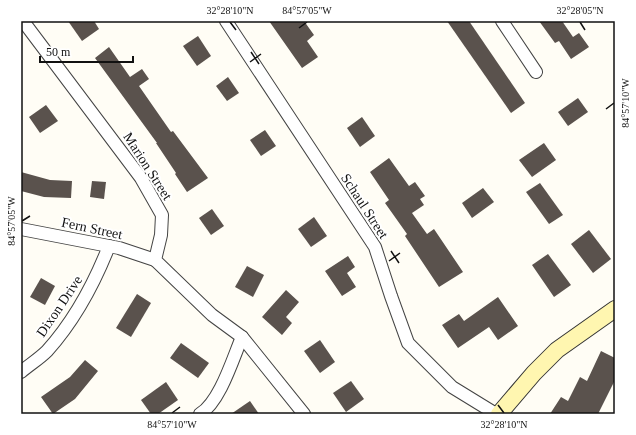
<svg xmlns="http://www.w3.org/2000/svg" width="636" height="435" viewBox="0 0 636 435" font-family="Georgia,serif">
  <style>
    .building { fill: #5a524d }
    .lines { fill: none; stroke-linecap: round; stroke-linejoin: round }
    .street-casing { stroke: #444; stroke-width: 14 }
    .secondary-casing { stroke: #333; stroke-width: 18 }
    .street { stroke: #fff; stroke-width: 12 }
    .secondary { stroke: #fff6b0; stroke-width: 16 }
    .ticks { fill: none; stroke: #111; stroke-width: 1.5 }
    .labels { text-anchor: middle; stroke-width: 4; stroke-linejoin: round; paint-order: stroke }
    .street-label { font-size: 14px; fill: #111; stroke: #fff }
    .neatline { fill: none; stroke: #111; stroke-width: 1.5 }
    .ticks-label { font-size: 10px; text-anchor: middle; fill: #111 }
  </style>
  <rect width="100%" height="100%" fill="#fffdf5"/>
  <g class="building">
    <polygon points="68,21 94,21 99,29 82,41"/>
    <polygon points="269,21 304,21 314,35 307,41 318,57 302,68"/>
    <polygon points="447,21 469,21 525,103 511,113"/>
    <polygon points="539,21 562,21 573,37 579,33 589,47 571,59 559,41 555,43"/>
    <polygon points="198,36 211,56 197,66 183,46"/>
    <polygon points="109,47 130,77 142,69 149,79 139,86 171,132 173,131 208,178 187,192 175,174 176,173 156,143 157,143 95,58"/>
    <polygon points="228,77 239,93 227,101 216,86"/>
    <polygon points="578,98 588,112 568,126 558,112"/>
    <polygon points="46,105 58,121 40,133 29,117"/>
    <polygon points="362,117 375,136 360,147 347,128"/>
    <polygon points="265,130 276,146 261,156 250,140"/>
    <polygon points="544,143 556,160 532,177 519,160"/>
    <polygon points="389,158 409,186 415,182 425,196 420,199 424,205 412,213 427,234 434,229 463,272 439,287 405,236 407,234 385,203 389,200 370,172"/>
    <polygon points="21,172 50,180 72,181 71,198 44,197 21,191"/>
    <polygon points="92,181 106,182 104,199 90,197"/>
    <polygon points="540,183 563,215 549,224 526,192"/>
    <polygon points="483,188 494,202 472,218 462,203"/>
    <polygon points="212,209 224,226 211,235 199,218"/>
    <polygon points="314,217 327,236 311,247 298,229"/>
    <polygon points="589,230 611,259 593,273 571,244"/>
    <polygon points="548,254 571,285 554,297 532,265"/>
    <polygon points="348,256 355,267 347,273 356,287 342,296 325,271"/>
    <polygon points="247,266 264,275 253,297 235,287"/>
    <polygon points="41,278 55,286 45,305 30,297"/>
    <polygon points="286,290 299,302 286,317 292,323 282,335 262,317"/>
    <polygon points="137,294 151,303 131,337 116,328"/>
    <polygon points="498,297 518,326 498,340 489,327 458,348 442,325 459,314 464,321"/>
    <polygon points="320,340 335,362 320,373 304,351"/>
    <polygon points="181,343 209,363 198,378 170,358"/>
    <polygon points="601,351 615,358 615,380 598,414 550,414 561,397 568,401 580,377 587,381"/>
    <polygon points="85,360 98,371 75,399 53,414 41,397 70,377"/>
    <polygon points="351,381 364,399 346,412 333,393"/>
    <polygon points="166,382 178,400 158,414 151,414 141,400"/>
    <polygon points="250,401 259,414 231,414"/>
  </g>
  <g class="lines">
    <defs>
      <g id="street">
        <polyline points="23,21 141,178 162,215 161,235 155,260 212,315 242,337 304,414"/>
        <polyline points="226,21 375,247 391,296 408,343 452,387 496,414"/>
        <polyline points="502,21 536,72"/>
        <polyline points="21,229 119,248 155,260"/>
        <path d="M21,372C29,365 39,359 47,351C75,320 94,284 109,246"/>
        <path d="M200,414C220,402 233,358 242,337"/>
      </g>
      <polyline id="secondary" points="499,414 534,373 557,350 615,309"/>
    </defs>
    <use href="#street" class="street-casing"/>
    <use href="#secondary" class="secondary-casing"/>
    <use href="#street" class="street"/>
    <use href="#secondary" class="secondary"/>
  </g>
  <path class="ticks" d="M230,22L236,30M580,22L585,30M299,28L307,22M251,52L259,64M250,62L261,54M606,109L614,103M22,221L30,216M391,251L399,263M389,261L400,253M498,405L504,413M172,413L180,407"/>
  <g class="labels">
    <g class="street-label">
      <text transform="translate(148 166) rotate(57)" y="5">Marion Street</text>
      <text transform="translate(365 206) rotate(57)" y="5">Schaul Street</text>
      <text transform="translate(92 228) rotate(12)" y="5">Fern Street</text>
      <text transform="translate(59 306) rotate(-56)" y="5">Dixon Drive</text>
    </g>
  </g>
  <rect width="636" height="435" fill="none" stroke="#ffffff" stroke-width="44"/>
  <path d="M40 56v6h93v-6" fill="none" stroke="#111111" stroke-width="2"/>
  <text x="46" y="56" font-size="12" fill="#111111" stroke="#ffffff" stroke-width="3" paint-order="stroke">50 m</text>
  <rect x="22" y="22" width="592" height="391" class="neatline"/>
  <g class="ticks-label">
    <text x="230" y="14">32°28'10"N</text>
    <text x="307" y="14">84°57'05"W</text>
    <text x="580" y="14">32°28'05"N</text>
    <text transform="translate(625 103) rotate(-90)" y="4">84°57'10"W</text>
    <text transform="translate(11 221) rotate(-90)" y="4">84°57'05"W</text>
    <text x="172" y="428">84°57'10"W</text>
    <text x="504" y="428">32°28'10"N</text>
  </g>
</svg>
